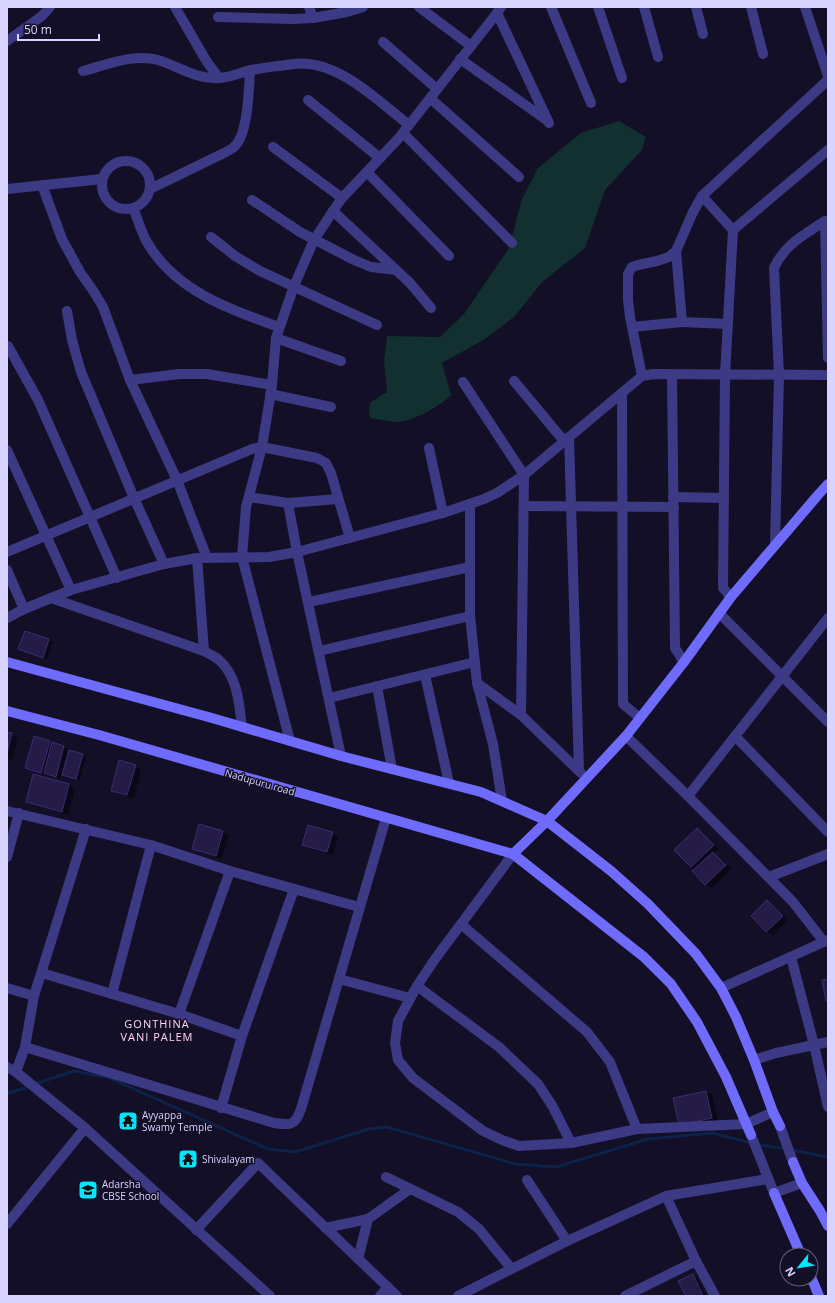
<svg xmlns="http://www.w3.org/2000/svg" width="835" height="1303" viewBox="0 0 835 1303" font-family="'Open Sans',sans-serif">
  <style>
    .green { fill: #12302f }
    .shadow { fill: #0007 }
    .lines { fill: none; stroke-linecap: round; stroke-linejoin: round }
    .stream { stroke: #0c2248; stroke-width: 3 }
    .building { fill: #241b47; stroke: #3b2d73 }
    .street { stroke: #3d3a85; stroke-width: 10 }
    .secondary { stroke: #6f6bff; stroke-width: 10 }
    .labels { text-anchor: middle; stroke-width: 3; stroke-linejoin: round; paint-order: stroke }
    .street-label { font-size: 10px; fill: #d9d4ff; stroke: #130f26 }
    .poi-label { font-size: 10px; fill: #d9d4ff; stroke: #130f26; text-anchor: start }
    .neighbourhood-label { font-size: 11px; letter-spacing: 1px; fill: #ffd6f0; stroke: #130f26 }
  </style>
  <rect width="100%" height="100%" fill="#130f26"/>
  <path class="green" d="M619,121L646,137L642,150L605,190L585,248L542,282L514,317L485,339L442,363L451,395C439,407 413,422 395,422C387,421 378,419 370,418L369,408L371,402L387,392L384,360L387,336L440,337L464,314L509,248L522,199L538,168L581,133Z"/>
  <g class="shadow">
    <polygon points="25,632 53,642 47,659 23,651"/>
    <polygon points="7,733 18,738 12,760 7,758"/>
    <polygon points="50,742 68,749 60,778 32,771 26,768"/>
    <polygon points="82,755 86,757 80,780 64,775"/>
    <polygon points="135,766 141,769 134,798 118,794 112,790"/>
    <polygon points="34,776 69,785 75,789 68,815 33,805 27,802"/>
    <polygon points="697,830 703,833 719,849 714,854 719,856 731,869 712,888 706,885 693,872 696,869 691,867 676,850"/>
    <polygon points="222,832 229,835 222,859 199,852 193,849"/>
    <polygon points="332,833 338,837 333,855 310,848 304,844"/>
    <polygon points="767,901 773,905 788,920 773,935 767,932 752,916"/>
    <polygon points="706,1092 712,1095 718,1121 686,1128"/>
    <polygon points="692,1275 696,1277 706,1296 687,1296"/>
  </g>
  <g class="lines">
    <g class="stream">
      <polyline points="35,1084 74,1071 107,1077 268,1149 295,1152 369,1129 387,1127 515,1164 556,1167 648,1139 712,1133 751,1143"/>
      <polyline points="7,1094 30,1086"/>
      <polyline points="756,1144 786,1149"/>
      <polyline points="792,1150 828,1157"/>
    </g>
  </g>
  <g class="building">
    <polygon points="25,631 49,639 43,658 18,649"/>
    <polygon points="7,732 12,733 7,753"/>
    <polygon points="34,736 50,741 41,773 25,768"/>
    <polygon points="52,742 64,746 56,777 44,773"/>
    <polygon points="69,750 83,754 76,779 62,775"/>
    <polygon points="119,760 136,765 127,795 111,791"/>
    <polygon points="33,774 69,784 62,812 26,802"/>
    <polygon points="199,824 223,831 216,856 192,849"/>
    <polygon points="308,825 333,832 327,852 302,845"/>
    <polygon points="697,828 714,845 691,867 674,850"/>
    <polygon points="713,852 726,865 705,885 692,871"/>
    <polygon points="767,900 783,916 766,932 751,916"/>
    <polygon points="828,979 828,1001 826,1001 822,980"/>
    <polygon points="706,1091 712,1118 679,1125 673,1098"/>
    <polygon points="693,1274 703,1296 686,1296 678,1281"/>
  </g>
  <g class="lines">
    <g class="street">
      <polyline points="175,7 207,62 219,78"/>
      <polyline points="309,7 313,18 347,12 363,7"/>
      <polyline points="419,7 471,46"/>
      <polyline points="551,7 591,103"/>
      <polyline points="598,7 622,78"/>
      <polyline points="644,7 658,57"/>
      <polyline points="696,7 703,34"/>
      <polyline points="751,7 763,54"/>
      <polyline points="805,7 828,76"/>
      <polyline points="497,13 549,123"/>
      <polyline points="218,17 292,19 313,18"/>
      <polyline points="7,41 42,16 50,7"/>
      <polyline points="383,42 437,89"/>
      <polyline points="460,59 548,121"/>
      <path d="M83,71C106,65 134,53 158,60C178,66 197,80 219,78C229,78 239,73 248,71C263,67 279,66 294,64C337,59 377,100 409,125"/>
      <polyline points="430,98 519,177"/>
      <polyline points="308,100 380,158"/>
      <polyline points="403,133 512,243"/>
      <polyline points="273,147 342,198"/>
      <circle cx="126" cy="185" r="24"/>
      <polyline points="367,172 449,256"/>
      <polyline points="42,185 62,239 80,272 94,292 103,307 130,380 177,480 207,558"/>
      <polyline points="7,189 102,179"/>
      <path d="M150,189L224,153C228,151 232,149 235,146C248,133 249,89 250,70"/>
      <polyline points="702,196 733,230"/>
      <polyline points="252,200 300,232 354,260 371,267 396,270"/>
      <path d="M133,208C138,219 141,232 147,242C174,290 230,310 279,327"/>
      <polyline points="333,211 410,283 431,308"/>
      <polyline points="828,221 825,221 828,358"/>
      <polyline points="211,237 235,256 260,271 377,325"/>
      <polyline points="676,251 682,322 728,324"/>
      <polyline points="67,311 72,340 81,372 134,498 164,564"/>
      <polyline points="632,327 682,322"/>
      <polyline points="276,338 341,361"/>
      <polyline points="8,346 38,400 117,578"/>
      <polyline points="672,374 675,648 684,662"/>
      <polyline points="642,376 630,317 628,300 628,274 632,267 638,265 657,261 669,257 676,251 693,212 702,196 828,80"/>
      <polyline points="130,380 179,374 207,374 272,385"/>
      <polyline points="514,381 564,441"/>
      <polyline points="463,382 524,475 521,715"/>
      <polyline points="622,393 623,704 640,718"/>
      <polyline points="270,394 331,407"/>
      <polyline points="569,437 579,771"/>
      <polyline points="429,448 443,513"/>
      <polyline points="7,450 71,590"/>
      <polyline points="249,497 288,503 338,499"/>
      <polyline points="673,497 724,498"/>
      <polyline points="288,503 297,552 341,756"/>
      <polyline points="470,504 470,616 477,683 493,744 502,801"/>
      <polyline points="524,506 674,507"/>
      <path d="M775,545L779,375L774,268C785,244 804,235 825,221"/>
      <polyline points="7,552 252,449 262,447 317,458 326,463 331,473 350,538"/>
      <polyline points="197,558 204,651"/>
      <polyline points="7,570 24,609"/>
      <polyline points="731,597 723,588 725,375 733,230 828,150"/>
      <path d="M51,598L204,651C209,654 214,656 218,659C238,676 239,703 242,727"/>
      <polyline points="309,602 470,567"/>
      <polyline points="719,613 828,722"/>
      <polyline points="7,618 24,609 71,590 164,564 197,558 269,557 297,552 443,513 484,499 497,493 524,475 642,376 653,374 828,375"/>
      <polyline points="319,651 470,616"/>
      <polyline points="425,675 449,783"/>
      <polyline points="477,683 521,715 581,773"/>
      <polyline points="377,686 392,769"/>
      <polyline points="329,698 475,662"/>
      <polyline points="626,736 688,796 793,902 824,942"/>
      <polyline points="735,736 828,832"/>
      <polyline points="290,741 242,557 246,507 262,447 272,385 276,338 294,286 314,240 333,211 342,198 398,139 497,13 501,7"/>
      <polyline points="688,796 828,618"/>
      <polyline points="7,811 151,845 230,871 359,907"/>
      <polyline points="513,854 435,959 417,986 398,1021 395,1043 398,1060 413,1078 483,1131 502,1140 519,1146 571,1143 637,1129 746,1124 773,1112"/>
      <polyline points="7,857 19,813"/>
      <polyline points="769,877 828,854"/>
      <polyline points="462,925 587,1032 610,1062 637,1129"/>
      <polyline points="791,957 814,1045 828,1107"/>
      <polyline points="42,973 179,1014"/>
      <polyline points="339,979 410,998"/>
      <polyline points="417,986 499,1047 538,1084 553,1107 571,1143"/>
      <polyline points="7,988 34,996"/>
      <polyline points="721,988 828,940"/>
      <polyline points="112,994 151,845"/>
      <polyline points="242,1036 294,889"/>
      <path d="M25,1047L274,1123C291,1125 295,1126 301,1109L386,818"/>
      <polyline points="754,1060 776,1053 828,1042"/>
      <polyline points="7,1067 16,1072 85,1128"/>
      <polyline points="16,1072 25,1047 34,996 86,829"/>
      <polyline points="221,1108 242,1036 179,1014 230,871"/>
      <polyline points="780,1126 793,1162"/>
      <polyline points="751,1135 774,1193 802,1183"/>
      <polyline points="386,1177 458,1212 479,1229 511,1268"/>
      <polyline points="527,1180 567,1241"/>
      <polyline points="666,1196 696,1261 715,1296"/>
      <polyline points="7,1224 85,1128 270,1296"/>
      <polyline points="325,1228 368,1219 410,1189"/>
      <polyline points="196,1230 258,1163 397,1296"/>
      <polyline points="358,1259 368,1219"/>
      <polyline points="380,1296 388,1287"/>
      <polyline points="458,1296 567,1241 666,1196 768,1179"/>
      <polyline points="625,1296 696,1261"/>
    </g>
    <g class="secondary">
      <polyline points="7,662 212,718 341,756 481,792 547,821 611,871 648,904 696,954 721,988 736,1017 754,1060 773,1112 780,1126"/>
      <polyline points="7,711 99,735 513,854 644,957 671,984 697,1022 726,1077 751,1135"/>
      <polyline points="513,854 547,821 626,736 684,662 731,597 818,495 828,484"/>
      <polyline points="793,1162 802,1183 820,1211 828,1226"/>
      <polyline points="774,1193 801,1255"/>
      <polyline points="811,1277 819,1296"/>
    </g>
  </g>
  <defs>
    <symbol id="temple-square" viewBox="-11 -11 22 22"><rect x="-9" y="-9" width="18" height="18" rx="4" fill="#00e5ff" stroke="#130f26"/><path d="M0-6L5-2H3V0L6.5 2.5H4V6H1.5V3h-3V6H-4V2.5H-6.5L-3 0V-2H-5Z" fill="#111"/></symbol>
    <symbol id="school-square" viewBox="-11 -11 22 22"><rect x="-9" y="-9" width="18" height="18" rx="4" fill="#00e5ff" stroke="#130f26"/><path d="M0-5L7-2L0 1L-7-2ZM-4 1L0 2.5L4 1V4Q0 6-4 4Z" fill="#111"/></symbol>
  </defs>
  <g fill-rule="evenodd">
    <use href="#temple-square" x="117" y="1110" width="22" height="22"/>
    <use href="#temple-square" x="177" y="1148" width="22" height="22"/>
    <use href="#school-square" x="77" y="1179" width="22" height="22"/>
  </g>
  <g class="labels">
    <g class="street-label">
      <text transform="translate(260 782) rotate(16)" y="4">Nadupuru road</text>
    </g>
    <g class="poi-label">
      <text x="142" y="1119">Ayyappa<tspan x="142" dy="12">Swamy Temple</tspan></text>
      <text x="202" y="1163">Shivalayam</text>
      <text x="102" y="1188">Adarsha<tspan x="102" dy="12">CBSE School</tspan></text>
    </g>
    <g class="neighbourhood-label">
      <text x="157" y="1028">GONTHINA<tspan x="157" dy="13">VANI PALEM</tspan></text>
    </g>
  </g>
  <rect width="835" height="1303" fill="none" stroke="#d9d4ff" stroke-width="16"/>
  <g transform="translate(799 1267) rotate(240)"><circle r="19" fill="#130f26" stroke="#625e7d"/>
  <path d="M0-3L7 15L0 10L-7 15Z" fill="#00e5ff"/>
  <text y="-6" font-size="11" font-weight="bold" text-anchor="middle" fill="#d9d4ff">N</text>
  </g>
  <path d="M18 34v6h81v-6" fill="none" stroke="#d9d4ff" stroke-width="2"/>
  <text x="24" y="34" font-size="12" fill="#d9d4ff" stroke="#130f26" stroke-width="3" paint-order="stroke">50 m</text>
</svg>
